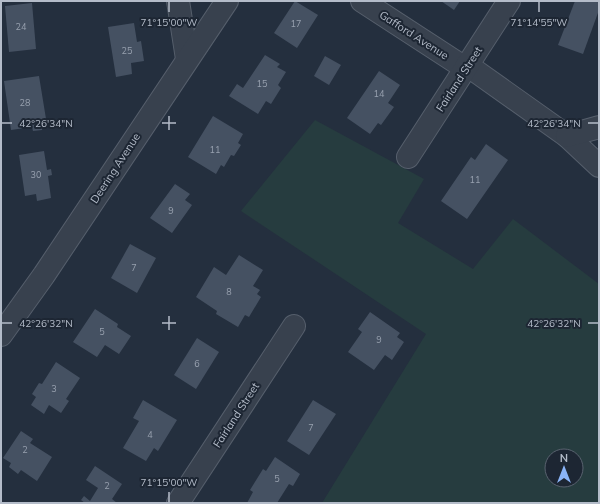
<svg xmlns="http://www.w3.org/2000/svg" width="600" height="504" viewBox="0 0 600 504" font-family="Mulish,sans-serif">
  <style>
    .green { fill: #263c3f; fill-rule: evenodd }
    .building { fill: #455162 }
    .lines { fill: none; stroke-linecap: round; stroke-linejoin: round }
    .minor-casing { stroke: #565f6c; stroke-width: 24 }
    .minor { stroke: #38414e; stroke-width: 22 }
    .ticks { fill: none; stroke: #b4bcc9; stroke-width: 1.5 }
    .labels { text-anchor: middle; stroke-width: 4; stroke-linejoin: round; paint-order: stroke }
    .number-label { font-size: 9px; fill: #98a1af }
    .street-label { font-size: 11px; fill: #b4bcc9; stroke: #1d2633 }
    .ticks-label { font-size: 10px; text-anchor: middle; fill: #b4bcc9; stroke: #1d2633; stroke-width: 4; stroke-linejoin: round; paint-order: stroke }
  </style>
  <rect width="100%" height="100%" fill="#242f3e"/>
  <path class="green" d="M315,120L424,179L398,223L473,269L513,219L599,284V503H322L426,334L241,211ZM552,456H576V480H552Z"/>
  <g class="building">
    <polygon points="295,1 318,15 297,48 274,33"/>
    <polygon points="441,1 460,1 454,10"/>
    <polygon points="575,1 599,2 599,10 583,54 558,45"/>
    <polygon points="32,3 36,49 9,52 5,6"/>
    <polygon points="134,23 137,42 141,41 144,61 131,63 132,74 116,77 108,27"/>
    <polygon points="265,55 280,64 277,67 286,72 278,85 281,88 271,104 266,101 258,114 229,96 237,84 243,88"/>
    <polygon points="325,56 341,65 329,85 314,76"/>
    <polygon points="379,71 400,85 388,103 394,107 381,125 378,123 370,134 347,118"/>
    <polygon points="39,76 47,125 42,126 42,130 33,131 32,127 11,130 4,81"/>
    <polygon points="213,116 243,134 238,143 241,145 234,156 231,155 224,167 221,165 216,174 188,157"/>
    <polygon points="486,144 508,160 467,219 441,201 471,157 475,160"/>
    <polygon points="44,151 47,170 51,169 52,175 48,176 51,198 37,201 36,194 25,196 19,155"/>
    <polygon points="175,184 190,194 185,200 192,205 172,233 150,218"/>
    <polygon points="130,244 156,258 137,293 111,278"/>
    <polygon points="239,255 263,270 253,286 260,290 257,294 261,297 249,317 245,315 238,327 216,314 217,311 196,297 214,267 226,275"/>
    <polygon points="95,309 118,324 117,327 131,336 119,354 105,345 97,357 73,342"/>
    <polygon points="370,312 400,333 397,337 404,342 392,360 385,355 374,370 348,352 362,332 358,329"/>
    <polygon points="197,338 219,352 196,389 174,375"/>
    <polygon points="56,362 80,378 66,399 69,401 61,413 49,405 44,414 31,405 36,397 32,394 39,383 42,384"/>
    <polygon points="143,400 177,420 158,451 154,448 146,461 123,448 139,421 133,418"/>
    <polygon points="313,400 336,414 309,455 287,441"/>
    <polygon points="21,431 33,439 30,443 52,457 37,481 21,470 18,474 9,467 11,463 3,458"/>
    <polygon points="275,457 300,474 293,486 289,484 277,503 247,503 253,492 250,490 263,469 266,471"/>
    <polygon points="95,466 122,484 112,499 117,503 85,503 81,500 84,496 90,501 98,488 86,480"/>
  </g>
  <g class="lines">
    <defs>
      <g id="minor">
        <polyline points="178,1 187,59"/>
        <polyline points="362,1 465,68"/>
        <polyline points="467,65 567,136 599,166"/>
        <polyline points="567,136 599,127"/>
        <polyline points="408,157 509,1"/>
        <polyline points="1,335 44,275 227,1"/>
        <polyline points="178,503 294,326"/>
      </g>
    </defs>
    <use href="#minor" class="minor-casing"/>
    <use href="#minor" class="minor"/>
  </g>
  <path class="ticks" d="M169,2V12M539,2V12M169,116V130M2,123H12M162,123H176M588,123H598M169,316V330M2,323H12M162,323H176M588,323H598M169,492V502"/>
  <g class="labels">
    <g class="number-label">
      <text x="296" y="27">17</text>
      <text x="21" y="30">24</text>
      <text x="127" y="54">25</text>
      <text x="262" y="87">15</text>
      <text x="379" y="97">14</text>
      <text x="25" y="106">28</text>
      <text x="215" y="153">11</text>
      <text x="36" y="178">30</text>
      <text x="475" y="183">11</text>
      <text x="171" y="214">9</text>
      <text x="134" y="271">7</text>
      <text x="229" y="295">8</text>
      <text x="102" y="335">5</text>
      <text x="379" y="343">9</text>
      <text x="197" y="367">6</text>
      <text x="54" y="392">3</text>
      <text x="311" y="431">7</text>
      <text x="150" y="438">4</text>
      <text x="25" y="453">2</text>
      <text x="277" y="482">5</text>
      <text x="107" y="489">2</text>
    </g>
    <g class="street-label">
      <text transform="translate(414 35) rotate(33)" y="4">Gafford Avenue</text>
      <text transform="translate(459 79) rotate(-57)" y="4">Fairland Street</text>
      <text transform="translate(115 168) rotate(-57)" y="4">Deering Avenue</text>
      <text transform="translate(236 415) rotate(-57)" y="4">Fairland Street</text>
    </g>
  </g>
  <g class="ticks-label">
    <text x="169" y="26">71°15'00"W</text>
    <text x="539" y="26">71°14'55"W</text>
    <text x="46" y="127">42°26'34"N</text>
    <text x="554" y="127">42°26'34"N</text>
    <text x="46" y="327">42°26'32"N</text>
    <text x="554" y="327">42°26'32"N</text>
    <text x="169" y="486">71°15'00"W</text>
  </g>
  <rect width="600" height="504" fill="none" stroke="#b4bcc9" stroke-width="4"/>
  <g transform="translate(564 468)"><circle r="19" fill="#1d2633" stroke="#59626f"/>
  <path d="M0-3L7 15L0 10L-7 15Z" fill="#8ab4f8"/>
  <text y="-6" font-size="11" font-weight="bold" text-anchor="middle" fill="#b4bcc9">N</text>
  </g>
</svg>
